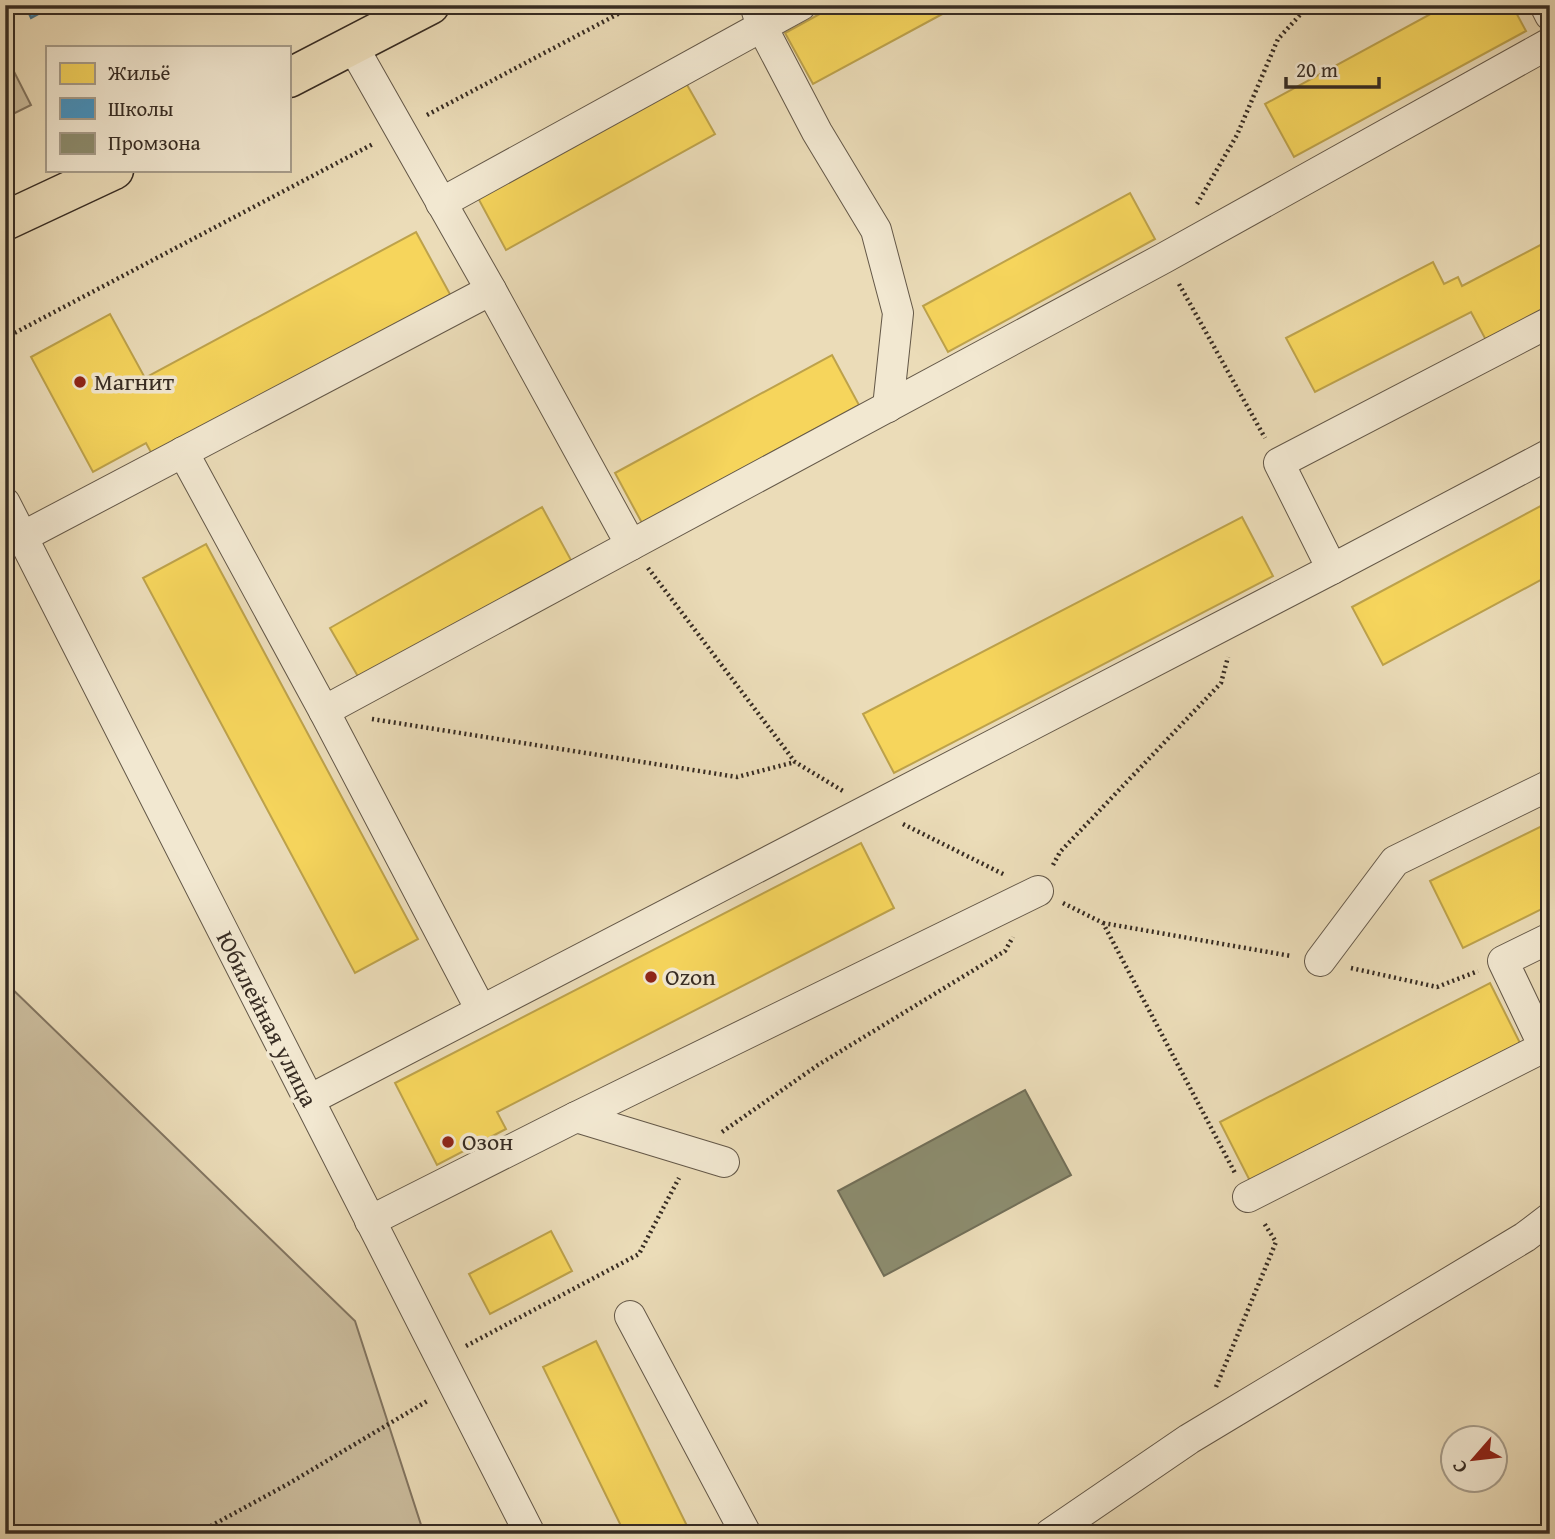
<svg xmlns="http://www.w3.org/2000/svg" width="1555" height="1539" viewBox="0 0 1555 1539" font-family="'Gentium Book Plus',serif">
  <style>
    .green { fill: #ccbe9f; stroke: #827561; stroke-width: 2 }
    .homes { fill: #f6d55c; stroke: #bda24b; stroke-width: 2 }
    .schools { fill: #4393c3; stroke: #3f7493; stroke-width: 2 }
    .industry { fill: #8c8c6e; stroke: #726f58; stroke-width: 2 }
    .lines { fill: none; stroke-linecap: round; stroke-linejoin: round }
    .minor-casing { stroke: #645848; stroke-width: 32 }
    .highway-casing { stroke: #372c23; stroke-width: 41 }
    .path { stroke: #372c23; stroke-width: 4.5; stroke-dasharray: 2 3.5; stroke-linecap: butt }
    .minor { stroke: #f2e8d1; stroke-width: 30 }
    .highway { stroke: #ebdcb8; stroke-width: 38 }
    .poi-dot { fill: #8f2418; stroke: #f2e8d1; stroke-width: 2.5 }
    .labels { text-anchor: middle; stroke-width: 7; stroke-linejoin: round; paint-order: stroke }
    .poi-label { font-size: 24px; fill: #372c23; stroke: #f2e8d1; text-anchor: start }
    .street-label { font-size: 24px; fill: #372c23; stroke: #f2e8d1 }
  </style>
  <rect width="100%" height="100%" fill="#ebdcb8"/>
  <filter id="stains"><feTurbulence type="fractalNoise" baseFrequency=".00286" numOctaves="4"/><feColorMatrix values="0 0 0 0 .2 0 0 0 0 .09 0 0 0 0 .02 0 0 0 .5 -.17"/></filter>
  <radialGradient id="worn" r=".72"><stop offset=".6" stop-color="#630" stop-opacity="0"/><stop offset="1" stop-color="#630" stop-opacity=".3"/></radialGradient>
  <g class="green">
    <polygon points="5,54 31,105 5,118"/>
    <polygon points="5,982 355,1321 424,1534 5,1534"/>
  </g>
  <g class="homes">
    <polygon points="836,5 959,5 813,84 785,33"/>
    <polygon points="1447,5 1512,5 1526,31 1294,157 1265,104"/>
    <polygon points="686,83 715,134 506,250 478,198"/>
    <polygon points="1130,193 1155,239 948,352 923,306"/>
    <polygon points="416,232 451,296 153,456 146,443 93,472 31,357 110,314 145,378"/>
    <polygon points="1550,240 1550,310 1487,342 1471,312 1315,392 1286,338 1433,262 1444,284 1458,277 1462,286"/>
    <polygon points="832,355 859,405 642,523 615,473"/>
    <polygon points="1550,501 1550,575 1383,665 1352,607"/>
    <polygon points="542,507 571,560 360,680 330,628"/>
    <polygon points="1242,517 1273,576 894,773 863,714"/>
    <polygon points="206,544 418,939 355,973 143,578"/>
    <polygon points="1550,822 1550,905 1463,948 1430,881"/>
    <polygon points="861,843 894,908 497,1112 506,1129 437,1165 395,1083"/>
    <polygon points="1490,983 1520,1043 1250,1181 1220,1122"/>
    <polygon points="551,1231 572,1271 490,1314 469,1274"/>
    <polygon points="596,1341 691,1534 625,1534 543,1367"/>
  </g>
  <polygon class="schools" points="25,5 55,5 31,18"/>
  <polygon class="industry" points="1025,1090 1071,1175 884,1276 838,1191"/>
  <g class="lines">
    <defs>
      <g id="minor">
        <polyline points="755,5 762,27 817,132 876,230 898,313 888,407"/>
        <polyline points="1545,5 1550,15"/>
        <polyline points="441,203 801,5"/>
        <polyline points="183,452 324,711 631,545 491,290"/>
        <polyline points="5,503 530,1534"/>
        <polyline points="22,537 491,290 352,45"/>
        <polyline points="631,545 1164,258 1550,43"/>
        <polyline points="1332,569 1279,463 1550,322"/>
        <polyline points="324,711 481,1010"/>
        <polyline points="1320,961 1395,861 1550,785"/>
        <polyline points="309,1100 1332,569 1550,454"/>
        <polyline points="576,1117 1038,891"/>
        <polyline points="1248,1197 1544,1047 1503,961 1550,938"/>
        <polyline points="370,1221 576,1117 724,1162"/>
        <polyline points="630,1316 746,1534"/>
        <polyline points="1050,1534 1189,1439 1525,1237 1550,1218"/>
      </g>
      <g id="highway">
        <polyline points="289,78 430,5"/>
        <polyline points="5,221 114,170"/>
      </g>
    </defs>
    <use href="#minor" class="minor-casing"/>
    <use href="#highway" class="highway-casing"/>
    <g class="path">
      <polyline points="427,115 635,5"/>
      <polyline points="1197,204 1237,135 1278,39 1309,5"/>
      <polyline points="1179,284 1265,438"/>
      <polyline points="5,338 373,144"/>
      <polyline points="648,568 795,762 843,791"/>
      <polyline points="372,719 737,777 795,762"/>
      <polyline points="903,824 1005,875"/>
      <polyline points="1053,865 1060,852 1221,683 1228,657"/>
      <polyline points="1063,903 1103,923 1235,1173"/>
      <polyline points="1103,923 1291,956"/>
      <polyline points="1351,968 1437,987 1478,971"/>
      <polyline points="722,1132 818,1065 1005,951 1013,937"/>
      <polyline points="466,1346 639,1254 679,1178"/>
      <polyline points="1216,1387 1276,1242 1264,1223"/>
      <polyline points="196,1534 288,1484 429,1400"/>
    </g>
    <use href="#minor" class="minor"/>
    <use href="#highway" class="highway"/>
  </g>
  <g class="poi-dot">
    <circle cx="80" cy="382" r="7"/>
    <circle cx="651" cy="977" r="7"/>
    <circle cx="448" cy="1142" r="7"/>
  </g>
  <g class="labels">
    <g class="poi-label">
      <text x="94" y="390">Магнит</text>
      <text x="665" y="985">Ozon</text>
      <text x="462" y="1150">Озон</text>
    </g>
    <g class="street-label">
      <text transform="translate(267 1019) rotate(63)" y="8">Юбилейная улица</text>
    </g>
  </g>
  <rect width="1555" height="1539" fill="none" stroke="#ebdcb8" stroke-width="28"/>
  <rect x="7" y="7" width="1541" height="1525" fill="none" stroke="#372c23" stroke-width="3.5"/>
  <rect x="14" y="14" width="1527" height="1511" fill="none" stroke="#372c23" stroke-width="2"/>
  <rect x="46" y="46" width="245" height="126" fill="#f2e8d1" stroke="#a79d8b" stroke-width="2"/>
  <rect x="60" y="63" width="35" height="21" fill="#f6d55c" stroke="#a79d8b" stroke-width="2"/>
  <text x="108" y="80" font-size="21" fill="#372c23">Жильё</text>
  <rect x="60" y="98" width="35" height="21" fill="#4393c3" stroke="#a79d8b" stroke-width="2"/>
  <text x="108" y="116" font-size="21" fill="#372c23">Школы</text>
  <rect x="60" y="133" width="35" height="21" fill="#8c8c6e" stroke="#a79d8b" stroke-width="2"/>
  <text x="108" y="150" font-size="21" fill="#372c23">Промзона</text>
  <g transform="translate(1474 1459) rotate(242)"><circle r="33" fill="#f2e8d1" stroke="#a79d8b" stroke-width="2"/>
  <path d="M0-5L12 26L0 18L-12 26Z" fill="#8f2418"/>
  <text y="-10" font-size="19" font-weight="bold" text-anchor="middle" fill="#372c23">С</text>
  </g>
  <path d="M1286 77v10h93v-10" fill="none" stroke="#372c23" stroke-width="3.5"/>
  <text x="1296" y="77" font-size="21" fill="#372c23" stroke="#f2e8d1" stroke-width="5" paint-order="stroke">20 m</text>
  <rect width="100%" height="100%" filter="url(#stains)"/>
  <rect width="100%" height="100%" fill="url(#worn)"/>
</svg>
